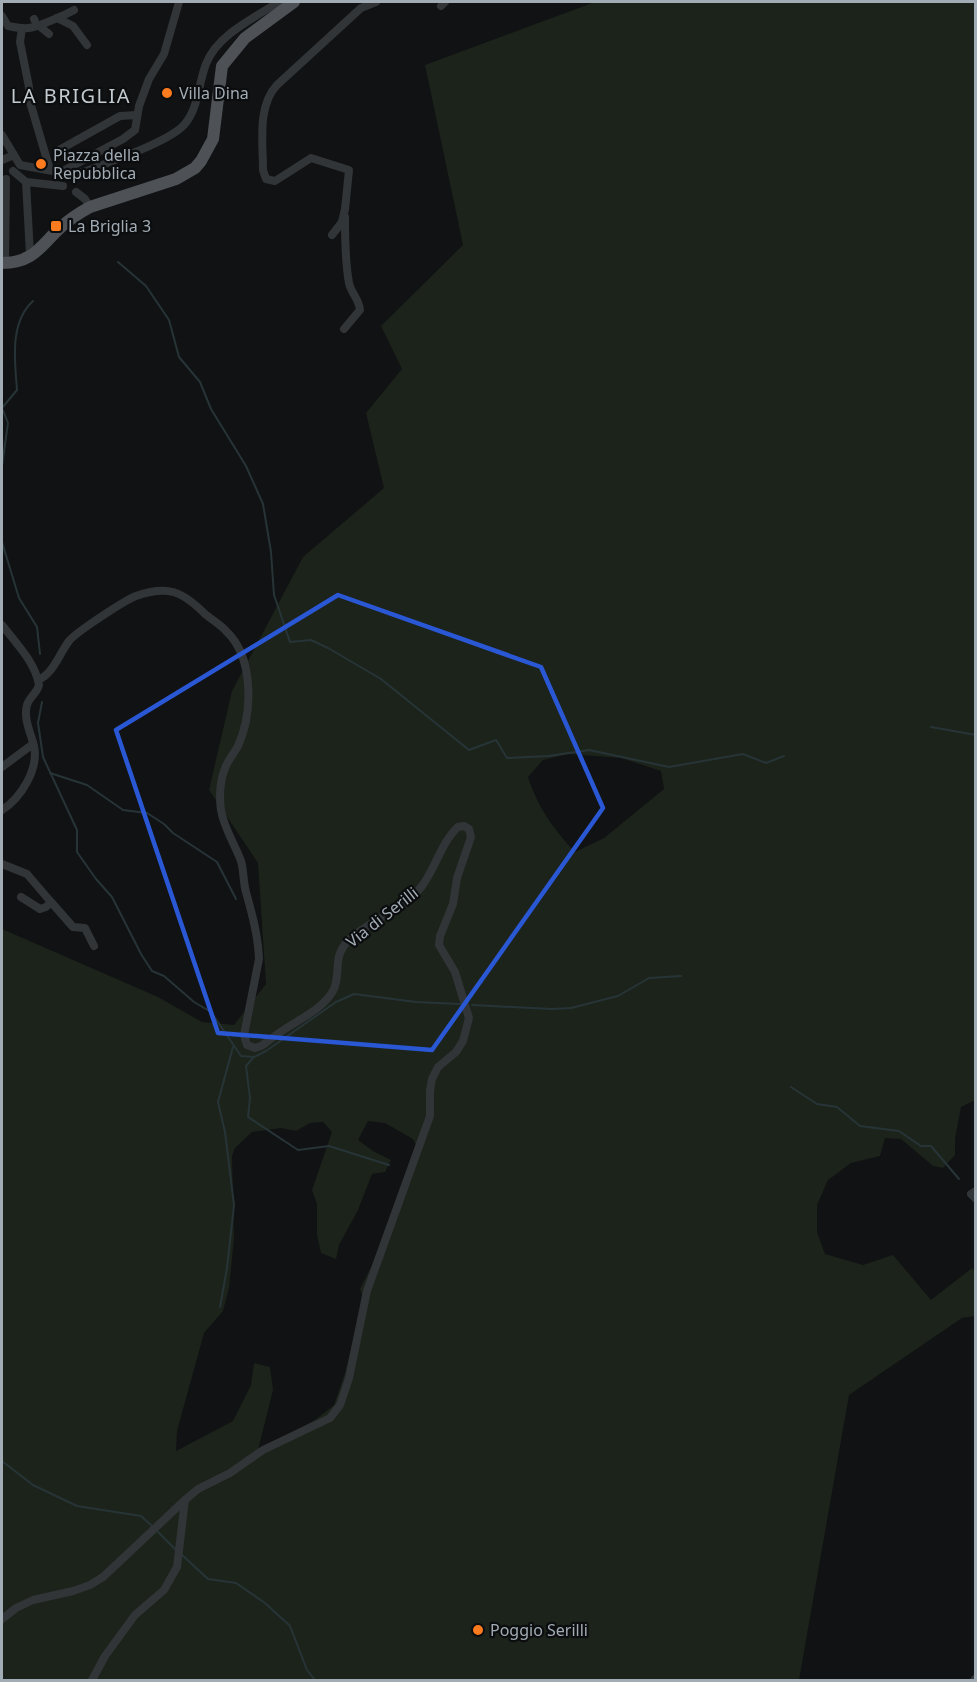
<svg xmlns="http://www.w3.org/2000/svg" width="977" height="1682" viewBox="0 0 977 1682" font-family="'Noto Sans',sans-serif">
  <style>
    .green { fill: #1c231b; fill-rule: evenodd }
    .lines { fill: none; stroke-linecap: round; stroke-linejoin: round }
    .stream { stroke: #273437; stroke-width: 2 }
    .street { stroke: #323538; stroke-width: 8 }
    .primary { stroke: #4e5257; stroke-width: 12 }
    .marked { fill: none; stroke: #2a57d4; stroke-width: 4.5; stroke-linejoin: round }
    .poi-dot { fill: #fd7b1f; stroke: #0c0d0e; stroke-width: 2 }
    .labels { text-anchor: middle; stroke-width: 4.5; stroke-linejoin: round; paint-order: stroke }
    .poi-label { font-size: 16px; fill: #a2acb5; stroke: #0c0d0e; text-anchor: start }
    .street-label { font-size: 16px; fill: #a2acb5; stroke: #0c0d0e }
    .quarter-label { font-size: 20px; letter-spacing: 1.5px; fill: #c3cad0; stroke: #0c0d0e }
  </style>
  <rect width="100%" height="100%" fill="#111213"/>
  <path class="green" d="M595,2H975V1100L961,1107L955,1139V1155L943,1168L933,1166L901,1139L885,1138L880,1156L851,1163L828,1180L817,1205V1232L825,1254L863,1265L893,1255L931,1300L972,1268L975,1272V1316L962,1318L849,1395L799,1680H2V929L158,997L202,1022L234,1025L266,984L258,863L209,790L232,691L303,557L384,488L366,413L402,369L381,326L463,245L425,65ZM568,754L621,758L661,771L664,789L604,838L575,852C554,830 537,806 528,777L543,760ZM368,1121L385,1123L413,1139L416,1146L372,1265L360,1289L363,1299L345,1373L334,1405L315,1420L258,1450L273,1390L270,1367L254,1363L251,1385L233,1421L176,1451L177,1431L204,1333L223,1311L229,1288L234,1238L232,1156L235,1148L252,1132L281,1128L296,1131L310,1123L323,1122L332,1132L312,1190L317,1204V1235L321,1253L336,1259L339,1245L358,1210L372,1174L385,1172L391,1160L373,1151L358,1140Z"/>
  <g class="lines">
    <g class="stream">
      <polyline points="118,262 146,286 169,320 179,357 200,382 211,409 246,466 263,504 271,552 274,595 290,642 311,640 328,648 381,679 469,750 496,740 507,758 549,756 589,750 669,767 743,754 766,763 784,756"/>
      <path d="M2,466L8,423L2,408L17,390C15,361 9,323 33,301"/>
      <polyline points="2,469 2,486"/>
      <polyline points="2,542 19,598 37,627 40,654"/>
      <polyline points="42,702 38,723 43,757 77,830 77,852 96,879 112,897 141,954 152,971 164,976 194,1002 211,1012 241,1056 254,1057 266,1051 336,1002 354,994 416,1002 460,1004"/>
      <polyline points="931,727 976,735"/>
      <polyline points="50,773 87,785 123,810 147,813 164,824 173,833 217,862 236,899"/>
      <polyline points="472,1005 551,1009 571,1008 618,996 649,978 681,976"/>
      <polyline points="253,1058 246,1066 250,1098 248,1117 298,1150 329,1146 389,1165"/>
      <polyline points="791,1087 817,1104 837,1107 860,1126 899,1131 921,1146 931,1146 959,1179"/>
      <polyline points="220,1307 227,1268 234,1205 225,1132 218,1102 233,1047"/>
      <polyline points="2,1461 33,1485 77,1506 141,1516 153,1527"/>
      <polyline points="157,1531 176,1550"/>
      <polyline points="181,1554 208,1579 236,1583 265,1603 290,1626 307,1670 315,1680"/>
    </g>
    <g class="street">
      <polyline points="441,6 445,2"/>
      <path d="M2,16L8,26C14,27 21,29 28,28C36,28 67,14 74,10"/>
      <polyline points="57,18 73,26 87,45"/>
      <polyline points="34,19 35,21"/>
      <polyline points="38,25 49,34"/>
      <polyline points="22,28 20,42 29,87 30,102 50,170"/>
      <path d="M2,135L20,165L69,174L84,172C108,162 167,143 184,125C199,108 198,84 206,64C217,35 254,18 279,2"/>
      <polyline points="59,150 120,116 137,115"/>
      <polyline points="2,160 14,155"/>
      <polyline points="13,171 26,182 30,254 25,256"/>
      <polyline points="61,172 123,139 135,130 139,106 149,79 164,54 179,2"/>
      <polyline points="26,182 63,186"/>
      <polyline points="76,192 85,199 90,207"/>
      <path d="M332,235L342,222L345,209L349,170L311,158L275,181L266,179L263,170C263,143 257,106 277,85L361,8L376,2"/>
      <polyline points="5,263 6,179"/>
      <path d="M344,329L360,310C359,299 351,293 349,283C345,262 345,239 345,217"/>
      <path d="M2,625C16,643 35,662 39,685C37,693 29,698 27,705C23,718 31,734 34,746C39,769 21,798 2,810"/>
      <path d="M38,680C54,673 59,654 69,641C75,633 125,600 136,596C168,585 182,591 205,614C212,620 220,624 226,631C254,657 253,713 238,746C234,753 229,759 226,766C220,778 219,797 221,810C224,829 235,844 241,861C244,871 243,882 246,892C252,914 258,935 259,959L244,1035L247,1045L255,1048L261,1046C267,1042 273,1037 279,1033C297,1020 322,1010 333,991C342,974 331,957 349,940C371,919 403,911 422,886C435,869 442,841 458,827L464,826L469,829L471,837L457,878L453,904L440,936L439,945L455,972L469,1018L463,1041L456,1052L438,1067L432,1079L430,1091V1116L367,1291L349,1378L340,1405L330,1418L263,1450L230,1473L198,1489L185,1500L177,1567L164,1590L135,1615L105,1656L92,1680"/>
      <polyline points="2,767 33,744"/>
      <polyline points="2,864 27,874 51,902 46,907 40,909 21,897"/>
      <polyline points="51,902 73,927 85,928 94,946"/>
      <polyline points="976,1191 971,1194 976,1199"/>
      <polyline points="2,1619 16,1608 33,1600 73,1591 90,1585 103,1577 185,1500"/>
      <polyline points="974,1680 976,1678"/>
    </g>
    <path class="primary" d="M2,263C34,263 40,246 61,227C70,219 79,213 90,207L176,179L195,168L201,161L213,139L222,66L245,38L294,2"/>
  </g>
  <path class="marked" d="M338,595L541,667L603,808L432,1050L218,1033L116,730Z"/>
  <g class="poi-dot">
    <circle cx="167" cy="93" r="6"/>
    <circle cx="41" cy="164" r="6"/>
    <rect x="50" y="220" width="12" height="12" rx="3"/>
    <circle cx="478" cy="1630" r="6"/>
  </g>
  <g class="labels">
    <g class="poi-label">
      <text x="179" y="99">Villa Dina</text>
      <text x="53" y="161">Piazza della<tspan x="53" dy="18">Repubblica</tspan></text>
      <text x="68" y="232">La Briglia 3</text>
      <text x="490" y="1636">Poggio Serilli</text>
    </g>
    <g class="street-label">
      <text transform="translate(382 917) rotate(-38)" y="6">Via di Serilli</text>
    </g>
    <g class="quarter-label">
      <text x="71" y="103">LA BRIGLIA</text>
    </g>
  </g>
  <rect width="977" height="1682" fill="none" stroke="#a2acb5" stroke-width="6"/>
</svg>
